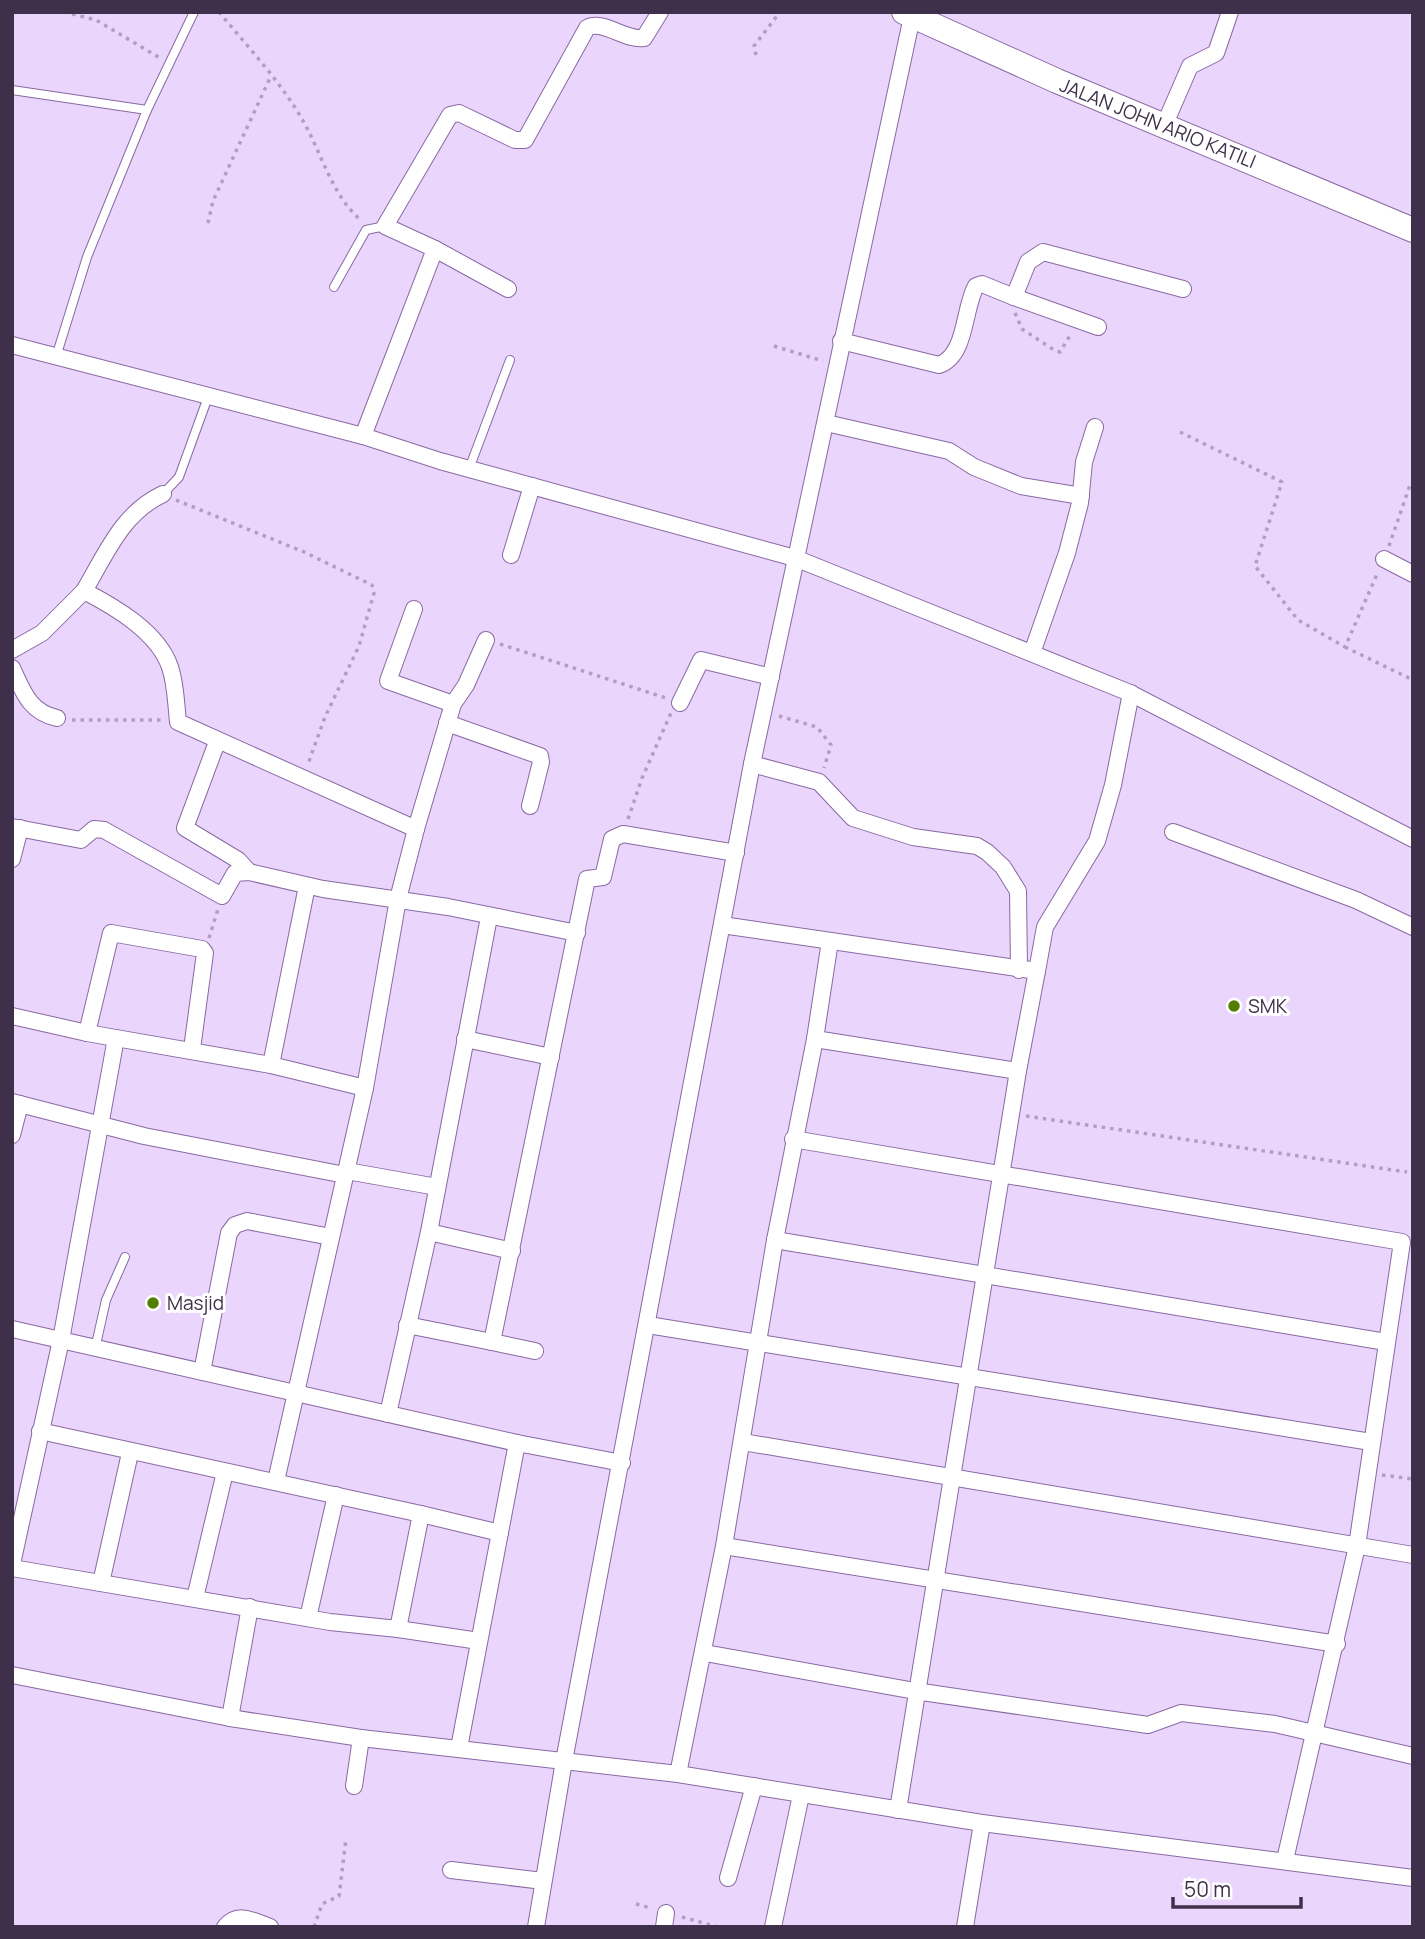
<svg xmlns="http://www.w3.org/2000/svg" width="1425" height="1939" viewBox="0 0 1425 1939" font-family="Manrope,sans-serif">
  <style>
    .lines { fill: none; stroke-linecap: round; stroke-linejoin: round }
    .lane-casing { stroke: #8969a3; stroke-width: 10 }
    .street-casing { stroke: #8969a3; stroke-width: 18 }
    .primary-casing { stroke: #8969a3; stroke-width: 26 }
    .path { stroke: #b19fc1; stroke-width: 3.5; stroke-dasharray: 3.5 5; stroke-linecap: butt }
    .lane { stroke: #fff; stroke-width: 8 }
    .street { stroke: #fff; stroke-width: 16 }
    .primary { stroke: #fff; stroke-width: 24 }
    .poi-dot { fill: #537e01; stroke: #fff; stroke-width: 2.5 }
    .labels { text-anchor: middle; stroke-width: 6; stroke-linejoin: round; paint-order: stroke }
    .street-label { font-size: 19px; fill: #3e304a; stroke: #fff }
    .poi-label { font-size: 19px; fill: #3e304a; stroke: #fff; text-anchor: start }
  </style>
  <rect width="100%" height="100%" fill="#ead5fc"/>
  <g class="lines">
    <defs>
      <g id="lane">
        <polyline points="12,90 147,110 194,12"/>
        <polyline points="334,287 366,230 385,226"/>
        <polyline points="56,357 87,257 147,110"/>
        <polyline points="469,469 510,360"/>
        <polyline points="163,494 179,477 208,397"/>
        <polyline points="95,1349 106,1300 125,1257"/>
      </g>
      <g id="street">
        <polyline points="1164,126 1190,66 1216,53 1230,12"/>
        <polyline points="435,249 508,289"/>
        <polyline points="1014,297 1098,327"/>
        <path d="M841,341L939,365C967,355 963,309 976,286L982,284L1014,297L1028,262L1043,252L1183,289"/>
        <polyline points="12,345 363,436 440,461 795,558 1130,693 1413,839"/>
        <polyline points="826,423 949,451 974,467 1021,486 1081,496"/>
        <path d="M363,436L435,249L385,226L450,115L459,113L515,140H525L587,28C603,19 625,41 644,38L660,12"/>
        <path d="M163,494C122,513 106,554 84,591C115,607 158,632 170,667C176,685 176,704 178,722L416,829L453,704L466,685L486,640"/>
        <polyline points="511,555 532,486"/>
        <polyline points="1384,559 1413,574"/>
        <polyline points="414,609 388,681 453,704"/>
        <polyline points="12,650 42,633 84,591"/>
        <polyline points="1032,653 1067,553 1080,503 1084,462 1095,427"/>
        <path d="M12,668C23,691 29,712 57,718"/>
        <polyline points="680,703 701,660 771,677"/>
        <polyline points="447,723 540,756 541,762 530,806"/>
        <polyline points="217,742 185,828 238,860 249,872"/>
        <polyline points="752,764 819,782 853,818 913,837 977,846 987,852 1003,867 1018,891 1019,970"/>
        <polyline points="12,827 81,840 94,829 104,830 222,896 235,873 249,872 323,889 448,907 577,933"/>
        <polyline points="1173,832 1356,900 1413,927"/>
        <polyline points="12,859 20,828"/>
        <polyline points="307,886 271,1065 365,1088"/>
        <polyline points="722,925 1037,971 1018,1071"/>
        <polyline points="1037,971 1045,927 1097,841 1113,785 1131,693"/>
        <polyline points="12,1016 87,1033 271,1065"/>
        <polyline points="87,1033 111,933 202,949 205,953 192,1049"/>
        <polyline points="465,1039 551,1057"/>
        <polyline points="815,1039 1018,1071 898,1810"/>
        <polyline points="12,1102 144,1136 345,1175"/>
        <polyline points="12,1135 20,1104"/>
        <polyline points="793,1139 1402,1242 1357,1546 1285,1860"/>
        <polyline points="347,1171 437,1187"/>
        <polyline points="429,1232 512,1251"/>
        <polyline points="775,1240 1386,1342"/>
        <polyline points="407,1325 492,1342"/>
        <polyline points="648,1325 1371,1442"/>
        <polyline points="12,1329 517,1443"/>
        <polyline points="535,1351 492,1342 587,879 603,877 612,839 623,834 736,853"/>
        <polyline points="202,1372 229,1233 235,1225 247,1221 331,1237"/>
        <polyline points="388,1414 429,1232 489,917"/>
        <polyline points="40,1431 421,1514"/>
        <polyline points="743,1442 1413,1555"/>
        <polyline points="276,1481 365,1088 398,899 416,829"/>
        <polyline points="724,1546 1337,1644"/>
        <polyline points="12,1564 61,1340 116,1038"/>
        <polyline points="12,1568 330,1622 398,1629 421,1514 500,1533"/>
        <polyline points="101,1583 130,1453"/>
        <polyline points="195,1598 225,1472"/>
        <polyline points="308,1618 336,1495"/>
        <polyline points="398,1629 479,1641"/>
        <polyline points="705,1653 915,1691 1148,1725 1181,1713 1275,1724 1413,1756"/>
        <polyline points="12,1675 230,1718 361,1738 678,1774 982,1823 1413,1878"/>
        <polyline points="230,1718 250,1607"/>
        <polyline points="459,1748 517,1443 622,1463"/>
        <polyline points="678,1774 724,1546 775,1240 815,1039 830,941"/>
        <polyline points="354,1786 361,1738"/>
        <polyline points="451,1870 543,1881"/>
        <polyline points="728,1878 754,1786"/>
        <path d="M225,1927C238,1911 253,1921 270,1927"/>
        <polyline points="536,1927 564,1761 752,764 913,12"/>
        <polyline points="664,1927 666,1913"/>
        <polyline points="773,1927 801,1795"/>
        <polyline points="965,1927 982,1823"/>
      </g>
      <polyline id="primary" points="904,12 1057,81 1413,230"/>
    </defs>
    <use href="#lane" class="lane-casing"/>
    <use href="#street" class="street-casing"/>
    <use href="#primary" class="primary-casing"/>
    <g class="path">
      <polyline points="64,12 96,20 160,58"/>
      <path d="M219,12C247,46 280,81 302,119C321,151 332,197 362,221"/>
      <polyline points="756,55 754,46 780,12"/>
      <polyline points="208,223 213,201 270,78"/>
      <polyline points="1015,313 1022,329 1054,350 1060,352 1071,334"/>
      <polyline points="774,346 823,361"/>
      <polyline points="1180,432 1282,482 1255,566 1298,620 1345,647 1378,572"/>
      <polyline points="176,500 304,552 372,585 374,593 359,646 325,717 308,764"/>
      <polyline points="1389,546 1410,485"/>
      <polyline points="500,644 666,698"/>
      <polyline points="1345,647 1413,680"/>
      <polyline points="779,716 817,727 831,745 824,768"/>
      <polyline points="72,720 162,720"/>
      <polyline points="628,819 642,778 671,713"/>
      <polyline points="209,938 218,909"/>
      <polyline points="1026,1116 1407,1172"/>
      <polyline points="1382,1475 1413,1479"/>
      <polyline points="636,1904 651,1908"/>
      <polyline points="682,1917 718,1927"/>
      <polyline points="314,1927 322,1904 339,1896 346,1839"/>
    </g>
    <use href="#lane" class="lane"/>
    <use href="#street" class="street"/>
    <use href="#primary" class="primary"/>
  </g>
  <g class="poi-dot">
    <circle cx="1234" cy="1006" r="7"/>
    <circle cx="153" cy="1303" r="7"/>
  </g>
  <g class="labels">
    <g class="street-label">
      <text transform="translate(1158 123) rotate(22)" y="7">JALAN JOHN ARIO KATILI</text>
    </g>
    <g class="poi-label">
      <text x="1248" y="1013">SMK</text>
      <text x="167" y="1310">Masjid</text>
    </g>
  </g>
  <rect width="1425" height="1939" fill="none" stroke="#3e304a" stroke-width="28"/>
  <path d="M1173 1897v10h128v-10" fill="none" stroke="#3e304a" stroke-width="3.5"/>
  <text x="1184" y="1897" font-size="21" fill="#3e304a" stroke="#ffffff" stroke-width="5" paint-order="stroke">50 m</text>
</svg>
